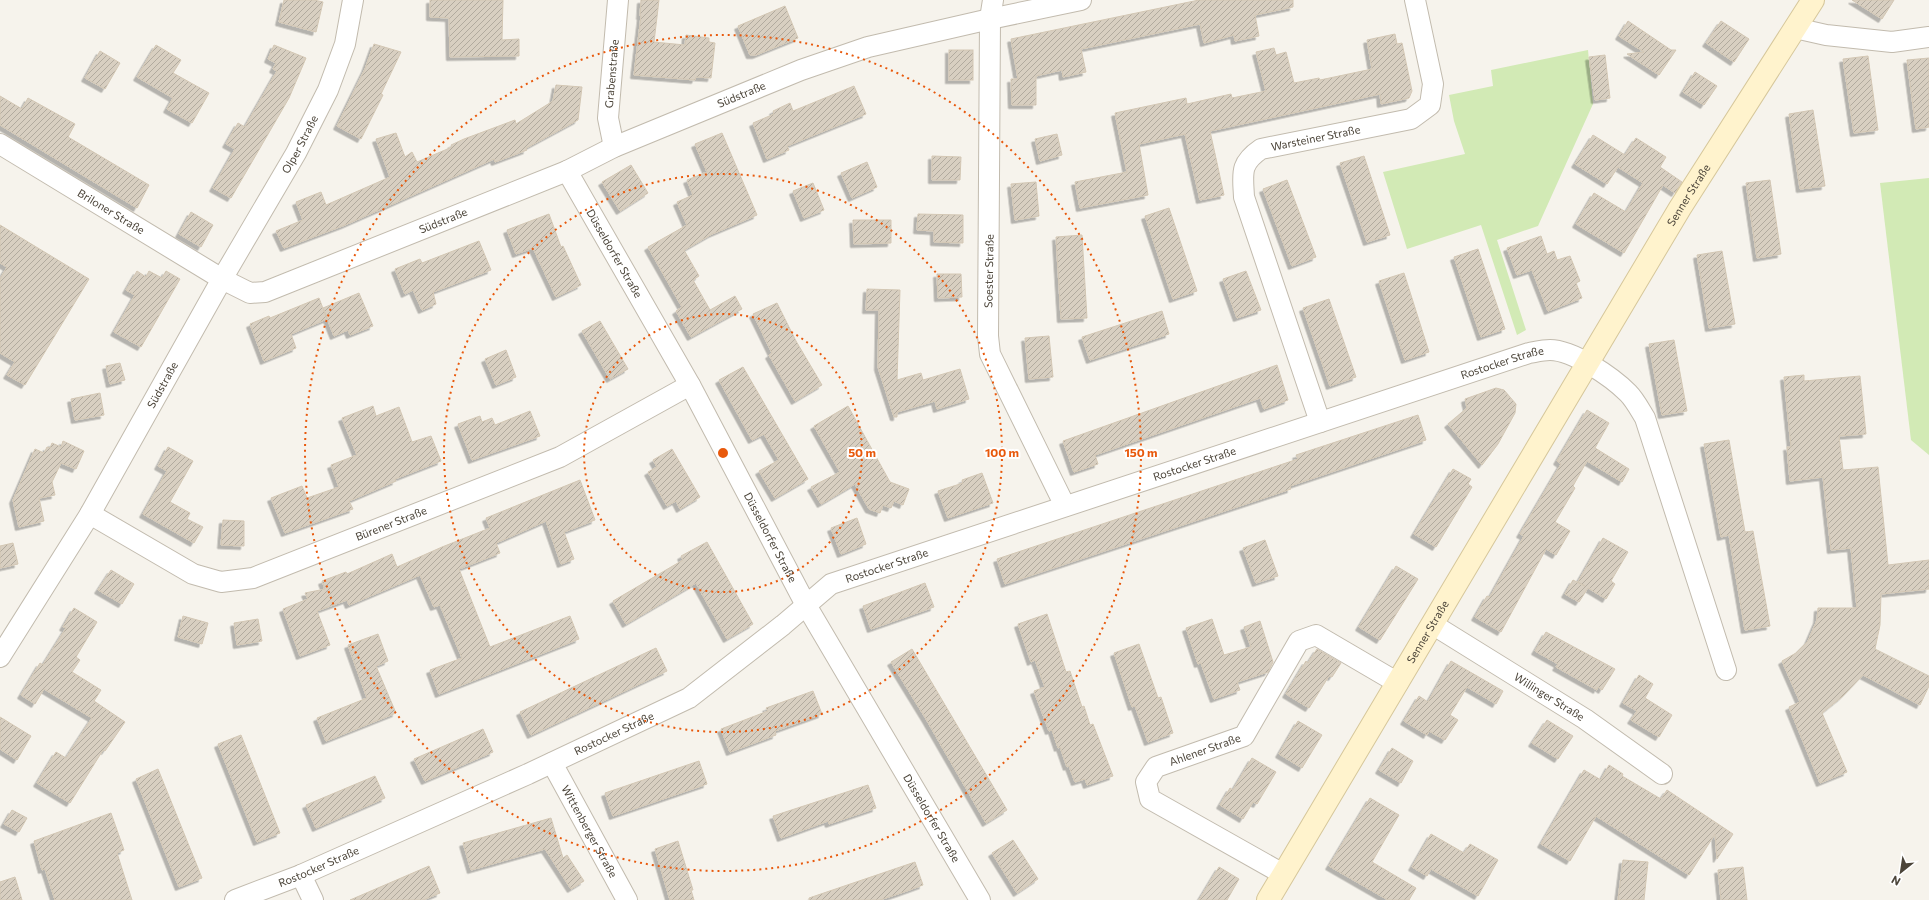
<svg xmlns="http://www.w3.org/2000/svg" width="1929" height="900" viewBox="0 0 1929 900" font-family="Commissioner,sans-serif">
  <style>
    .green { fill: #d2eab5 }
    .building { fill: url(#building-hatch); stroke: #d3c7b4; filter: url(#shadow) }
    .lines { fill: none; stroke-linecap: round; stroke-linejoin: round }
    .street-casing { stroke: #c2bbae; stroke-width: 22 }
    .secondary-casing { stroke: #d6c79b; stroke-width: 24 }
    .street { stroke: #fff; stroke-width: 20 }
    .secondary { stroke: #fff3cd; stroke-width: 22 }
    .ring { fill: none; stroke: #e8590c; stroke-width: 2; stroke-dasharray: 2 4 }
    .labels { text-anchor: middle; stroke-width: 4; stroke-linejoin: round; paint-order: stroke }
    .street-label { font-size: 11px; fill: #4b4439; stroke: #fff }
    .centre { fill: #e8590c; stroke: #fff; stroke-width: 2 }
    .ring-label { font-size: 12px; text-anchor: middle; font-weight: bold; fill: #e8590c; stroke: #fff; stroke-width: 4; stroke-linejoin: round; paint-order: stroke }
  </style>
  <defs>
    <pattern id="building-hatch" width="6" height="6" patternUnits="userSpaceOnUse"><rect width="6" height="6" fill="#d8cfc1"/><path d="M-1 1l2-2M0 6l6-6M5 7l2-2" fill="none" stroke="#b1aa9e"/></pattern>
    <filter id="shadow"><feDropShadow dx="-3.5" dy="3.5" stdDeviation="0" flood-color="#0004"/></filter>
  </defs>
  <rect width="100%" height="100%" fill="#f6f3ec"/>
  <g class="green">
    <polygon points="1588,50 1593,104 1538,226 1497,240 1526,330 1517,335 1481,225 1407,249 1383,172 1465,154 1454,121 1449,95 1493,86 1491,70"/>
    <polygon points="1929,178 1929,455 1911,440 1880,183"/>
  </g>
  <g class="building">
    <polygon points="284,0 314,0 323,2 316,32 279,22"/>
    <polygon points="430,0 503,0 502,40 519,39 519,56 450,57 449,18 430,17"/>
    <polygon points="641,0 659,0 654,42 685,45 686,35 709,38 709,42 715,43 711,78 696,77 695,80 634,75 641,16 640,16"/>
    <polygon points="1199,0 1293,0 1293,7 1255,15 1259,36 1235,41 1234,35 1204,43 1200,24 1081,49 1086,72 1063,77 1062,70 1036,76 1036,105 1012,105 1011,79 1018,79 1011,39"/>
    <polygon points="1852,0 1894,0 1882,19"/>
    <polygon points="785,6 798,38 756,55 750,55 738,26"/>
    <polygon points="1628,21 1671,50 1676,50 1659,75 1627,54 1644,52 1619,36"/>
    <polygon points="1721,21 1749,39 1734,62 1706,43"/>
    <polygon points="1395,34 1397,44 1402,43 1412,91 1409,98 1381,104 1380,94 1210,131 1224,195 1200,200 1185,134 1139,144 1148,195 1080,208 1075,182 1127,172 1115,113 1186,98 1187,104 1231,94 1232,98 1266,91 1256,52 1274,48 1276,55 1286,52 1294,83 1319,78 1320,80 1372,69 1367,40"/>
    <polygon points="374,44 401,52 381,94 383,95 361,139 337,126 365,69"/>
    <polygon points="156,45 181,60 173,73 209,93 192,123 167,109 173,98 137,77"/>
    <polygon points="274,45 306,58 289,98 231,198 213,188 235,149 226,144 238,123 245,127 277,71 273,69 276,63 268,59"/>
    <rect x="949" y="50" width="24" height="30"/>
    <polygon points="100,51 120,63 105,89 85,78"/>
    <polygon points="1605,55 1610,98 1595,100 1589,57"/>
    <polygon points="1868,56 1878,130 1854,133 1843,59"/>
    <polygon points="1929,58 1929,127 1916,129 1907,60"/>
    <polygon points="1695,72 1717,86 1704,105 1683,92"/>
    <polygon points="556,85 582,87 578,120 526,148 527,150 495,162 494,159 345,225 284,248 276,231 303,220 296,202 321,192 326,205 390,177 376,139 396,133 405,157 412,152 417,162 452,147 451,145 464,139 515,120 516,124 553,101"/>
    <polygon points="854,86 866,114 787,146 789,150 767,159 753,123 774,114 773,111 790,103 793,111"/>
    <polygon points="0,96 22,109 28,98 75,124 68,137 149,185 137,208 0,125"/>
    <polygon points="1813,110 1825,186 1800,189 1789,114"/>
    <polygon points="722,133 757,215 712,234 684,250 699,276 693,280 710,310 735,296 742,309 691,337 676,311 682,307 648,247 687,225 677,202 693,195 687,180 707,172 695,144"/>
    <polygon points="1057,134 1062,155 1040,161 1035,139"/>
    <polygon points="1593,135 1625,155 1636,138 1666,157 1660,167 1682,182 1675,193 1663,185 1624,253 1576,224 1594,193 1626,212 1643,183 1618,167 1607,184 1575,164"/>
    <polygon points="932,156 961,157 960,180 932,180"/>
    <polygon points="1364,156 1390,235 1367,242 1340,163"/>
    <polygon points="867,162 877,187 852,198 841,173"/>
    <polygon points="631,165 648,193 620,211 602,182"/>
    <polygon points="1287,180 1316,257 1292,266 1263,189"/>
    <polygon points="1770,180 1781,254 1757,258 1746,183"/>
    <polygon points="1036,182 1039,216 1015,220 1011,184"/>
    <polygon points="813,183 824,210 804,218 793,191"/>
    <polygon points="1169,208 1197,291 1173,299 1145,216"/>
    <polygon points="191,212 213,225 201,247 179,234"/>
    <polygon points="549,214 561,247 563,246 581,285 556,297 533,248 516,254 507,230"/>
    <polygon points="918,214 963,215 963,243 934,242 934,231 917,230"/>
    <polygon points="853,220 891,220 891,243 854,244"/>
    <polygon points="0,225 89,279 25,385 7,375 15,362 0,353 0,279 7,267 0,263"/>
    <polygon points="1082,235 1087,318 1061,319 1056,237"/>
    <polygon points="1541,236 1547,254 1554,251 1557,260 1570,256 1580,281 1576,283 1582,298 1548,311 1532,270 1517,275 1507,248"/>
    <polygon points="479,241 491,270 433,292 436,304 422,310 413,290 405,294 395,269 420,259 422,263"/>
    <polygon points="1478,249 1505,329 1481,337 1454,257"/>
    <polygon points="1722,251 1735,324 1709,328 1697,255"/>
    <polygon points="137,271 146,277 149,271 162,278 166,271 180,279 141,347 114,332 135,295 126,290"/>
    <polygon points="1246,271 1261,310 1237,318 1223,279"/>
    <polygon points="1404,273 1429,352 1405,360 1379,281"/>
    <polygon points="937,274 961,274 962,297 938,298"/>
    <polygon points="867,289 900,290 897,380 921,373 923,380 960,369 969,399 937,409 935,401 897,412 897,417 894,417 878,367 879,310 866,310"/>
    <polygon points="359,293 373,326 350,335 348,330 334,336 323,308"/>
    <polygon points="319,298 327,319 291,334 296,348 264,361 250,324 269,316 270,318"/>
    <polygon points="1329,299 1356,377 1330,386 1303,308"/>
    <polygon points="777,303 796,341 822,385 795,401 769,355 772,353 753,314"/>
    <polygon points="1162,311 1169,334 1090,360 1082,337"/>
    <polygon points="600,321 628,369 610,379 582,331"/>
    <polygon points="1049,336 1053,377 1029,379 1025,338"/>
    <polygon points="1674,340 1687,411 1662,415 1649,344"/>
    <polygon points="506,350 516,377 496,385 485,359"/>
    <polygon points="120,363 125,380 110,384 106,366"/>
    <polygon points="1277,365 1288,400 1264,409 1260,398 1095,455 1098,464 1074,472 1063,441"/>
    <polygon points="743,367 808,479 775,498 759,471 779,460 764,434 752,440 719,380"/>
    <polygon points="1804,375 1804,381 1860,376 1866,434 1839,436 1843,470 1878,467 1888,565 1929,560 1929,589 1881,594 1880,625 1875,649 1929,676 1929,686 1920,705 1863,675 1843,696 1822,713 1847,772 1820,783 1789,707 1800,702 1782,661 1796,653 1808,641 1817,620 1818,608 1857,608 1851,548 1831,550 1823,477 1790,481 1787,447 1791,447 1784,377"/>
    <polygon points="1496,388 1504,390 1516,404 1515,413 1498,444 1482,465 1448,424 1467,408 1465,399"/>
    <polygon points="100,393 104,415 75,420 71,399"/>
    <polygon points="373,406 376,416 399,407 412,442 431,436 441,461 395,479 396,481 349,501 353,509 285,533 271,498 302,486 307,498 339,487 331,465 357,455 342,418"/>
    <polygon points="848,406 890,482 909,489 903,505 894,501 891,508 883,505 880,513 869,509 855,484 821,504 811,487 840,472 814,426"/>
    <polygon points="1587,410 1609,423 1595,448 1629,469 1622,482 1587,461 1573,486 1575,488 1555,522 1570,531 1556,555 1546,549 1501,632 1475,617 1487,596 1490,597 1524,536 1520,534 1561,464 1557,461"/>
    <polygon points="530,411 540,436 472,460 458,424 480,416 482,422 492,418 495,425"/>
    <polygon points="1418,415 1426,440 1290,486 1291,489 1005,584 997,559 1298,459 1296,455"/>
    <polygon points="1729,440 1745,532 1753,531 1770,626 1745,630 1729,535 1721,537 1704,444"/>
    <polygon points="63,441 84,451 76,469 61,463 52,482 55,495 39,498 44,521 19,527 13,500 35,449 44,453 47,447 50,448 52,443 61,447"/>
    <polygon points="168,447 193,461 170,502 190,513 187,519 203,527 194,543 143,514 167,471 158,466"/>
    <polygon points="672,449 700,497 680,509 676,501 667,506 648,472 657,467 653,460"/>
    <polygon points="1453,469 1471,479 1468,484 1472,487 1436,547 1414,534"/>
    <polygon points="982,473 993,503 948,518 938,491 963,483 962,480"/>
    <polygon points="580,480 595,520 564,532 574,559 561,564 546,521 496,543 500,553 459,569 490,647 570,616 579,639 439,694 430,670 462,658 440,605 434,607 420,575 349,605 347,600 317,611 330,645 300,656 283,609 308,599 305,593 325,589 322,581 346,572 347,574 392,554 397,567 442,547 490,528 486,518"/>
    <polygon points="857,518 866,544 841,554 831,528"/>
    <polygon points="223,520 244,521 244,546 221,545"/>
    <polygon points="1603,538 1628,552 1611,581 1615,584 1606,599 1588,588 1579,602 1565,594 1573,580 1585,586 1578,582"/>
    <polygon points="1265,540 1278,576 1256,583 1243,548"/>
    <polygon points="707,542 753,624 727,639 696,583 626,624 613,601 683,560 681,556"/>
    <polygon points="13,543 18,564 0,568 0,546"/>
    <polygon points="1396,566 1418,579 1380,640 1359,627"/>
    <polygon points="111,570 134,584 122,604 98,590"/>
    <polygon points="925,583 934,607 871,629 863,606"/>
    <polygon points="74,608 97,622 76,657 80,660 72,672 101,690 94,701 125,722 105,751 103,750 70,803 37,783 56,752 66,758 92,718 44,689 35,704 21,695 40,663 43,665 66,628 63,627"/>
    <polygon points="1047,614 1066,672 1070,671 1082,707 1084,706 1090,725 1093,724 1113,776 1087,785 1085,779 1075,782 1069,766 1067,767 1060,747 1058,748 1052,730 1049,731 1034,691 1045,687 1035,660 1031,662 1018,624"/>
    <polygon points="183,616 208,623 202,644 178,637"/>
    <polygon points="258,619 262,641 237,645 234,623"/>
    <polygon points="1212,619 1224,655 1251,647 1244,627 1260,621 1273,662 1268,672 1237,682 1240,690 1214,699 1201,663 1198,664 1186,628"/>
    <polygon points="1546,632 1615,669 1602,690 1598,687 1597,690 1556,667 1558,664 1535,651"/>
    <polygon points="378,634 388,661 376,666 396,713 326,741 317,718 367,698 348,645"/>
    <polygon points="1139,644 1158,698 1161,697 1173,733 1148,742 1135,706 1132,707 1114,653"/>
    <polygon points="656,648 667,671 531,735 520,712"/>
    <polygon points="912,649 1007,810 986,823 926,719 891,662"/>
    <polygon points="1317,649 1341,663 1332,677 1329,676 1309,708 1286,694 1306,661 1308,663"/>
    <polygon points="1451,661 1503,691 1496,704 1467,687 1450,715 1458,720 1445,740 1429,731 1427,735 1404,721 1419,696 1428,702"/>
    <polygon points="1639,675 1653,684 1645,698 1672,715 1659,737 1631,720 1637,711 1623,703"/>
    <polygon points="813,691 822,714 775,731 776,735 730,752 721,729 768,711 766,708"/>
    <polygon points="0,717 31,736 17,760 0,749"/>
    <polygon points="1547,720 1573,736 1558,759 1532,743"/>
    <polygon points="1298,721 1322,735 1302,768 1279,754"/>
    <polygon points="483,729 493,752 425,781 414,759"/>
    <polygon points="241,735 280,833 257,842 218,744"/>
    <polygon points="1392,748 1413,761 1401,783 1379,770"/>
    <polygon points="1252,758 1276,772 1257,804 1253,802 1243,819 1220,805 1230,788 1233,790"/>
    <polygon points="699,761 707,784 613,816 605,793"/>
    <polygon points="1609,765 1623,774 1622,776 1661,799 1667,790 1733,834 1717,859 1715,834 1689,875 1596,816 1570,861 1541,844 1584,770 1601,780"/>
    <polygon points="158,769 202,878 179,887 136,779"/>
    <polygon points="375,776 385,798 316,828 306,805"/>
    <polygon points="868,785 876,808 829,824 828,821 781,838 773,816"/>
    <polygon points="1370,798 1399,815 1372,862 1416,888 1409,900 1388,900 1329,866"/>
    <polygon points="12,810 27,818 19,832 4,824"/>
    <polygon points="111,813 124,850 117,853 132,900 55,900 45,869 42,870 34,841"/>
    <polygon points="551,818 563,858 567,855 584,881 571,889 545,849 471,870 463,843"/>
    <polygon points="1431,834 1464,853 1470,844 1498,860 1478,896 1431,869 1427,876 1412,867"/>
    <polygon points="1013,840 1038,879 1017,893 992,853"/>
    <polygon points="678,841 693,890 691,890 694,900 670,900 655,849"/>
    <polygon points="1623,860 1648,862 1644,900 1618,900"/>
    <polygon points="915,862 923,885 901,893 880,900 809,900 809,898"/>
    <polygon points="429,866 440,893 423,900 350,900"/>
    <polygon points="1219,867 1239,879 1227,900 1199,900"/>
    <polygon points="1743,867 1747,900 1721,900 1718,870"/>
    <polygon points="15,877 22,900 0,900 0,882"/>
  </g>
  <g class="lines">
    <defs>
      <g id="street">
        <polyline points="993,0 990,19 988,336 990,354 1065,506"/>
        <polyline points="1795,28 1826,35 1892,42 1929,37"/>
        <path id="s1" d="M0,144L222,279L250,293L265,292L567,171L614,147L801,70L868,47L990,19L1081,0"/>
        <path id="s2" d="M614,147L608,118L618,0"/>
        <path id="s3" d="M567,171L690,385L806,605L980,900"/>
        <path id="s4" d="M1320,422L1244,197C1243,174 1239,164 1261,149L1411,119L1430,105L1433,84L1415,0"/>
        <path id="s5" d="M90,514L193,574L221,582L253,578L560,457L690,385"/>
        <path id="s6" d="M1432,624L1585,719L1662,774"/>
        <path id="s7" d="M0,657L90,514L222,279L296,153L328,90L345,44L353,0"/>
        <path id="s8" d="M552,763L627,900"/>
        <path id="s9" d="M1283,874L1150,799L1146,782L1156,767L1244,736L1299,641L1316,635L1398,683"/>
        <polyline points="301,875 313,900"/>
        <path id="s10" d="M235,900L301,875L528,774L689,698L783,625L831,584L1529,353C1535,352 1543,350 1550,350C1573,350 1612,377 1628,393C1635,400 1640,410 1645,418L1726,670"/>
      </g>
      <g id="secondary">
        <path id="s11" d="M1268,900L1680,208L1813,0"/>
      </g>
    </defs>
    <use href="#street" class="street-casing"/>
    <use href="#secondary" class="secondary-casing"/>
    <use href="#street" class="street"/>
    <use href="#secondary" class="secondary"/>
  </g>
  <g class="ring">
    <circle cx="723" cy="453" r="139"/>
    <circle cx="723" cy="453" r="279"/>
    <circle cx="723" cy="453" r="418"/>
  </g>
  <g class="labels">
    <g class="street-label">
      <text dy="4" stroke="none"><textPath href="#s2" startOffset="74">Grabenstraße</textPath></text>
      <text dy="4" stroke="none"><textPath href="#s1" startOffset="822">Südstraße</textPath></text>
      <text dy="4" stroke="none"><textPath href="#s4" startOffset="348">Warsteiner Straße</textPath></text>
      <text dy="4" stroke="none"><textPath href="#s7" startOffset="594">Olper Straße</textPath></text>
      <text dy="4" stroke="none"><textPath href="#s11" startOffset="821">Senner Straße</textPath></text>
      <text dy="4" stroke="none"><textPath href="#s1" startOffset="130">Briloner Straße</textPath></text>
      <text dy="4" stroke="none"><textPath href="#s1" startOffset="498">Südstraße</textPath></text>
      <text dy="4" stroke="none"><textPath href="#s3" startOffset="95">Düsseldorfer Straße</textPath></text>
      <text transform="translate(989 271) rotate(-89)" y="4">Soester Straße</text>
      <text dy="4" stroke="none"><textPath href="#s10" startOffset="1386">Rostocker Straße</textPath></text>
      <text dy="4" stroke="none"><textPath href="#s7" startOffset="317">Südstraße</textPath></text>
      <text dy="4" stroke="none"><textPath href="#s10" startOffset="1062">Rostocker Straße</textPath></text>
      <text dy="4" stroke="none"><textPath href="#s5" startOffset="329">Bürener Straße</textPath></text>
      <text dy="4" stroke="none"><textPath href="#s3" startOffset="419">Düsseldorfer Straße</textPath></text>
      <text dy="4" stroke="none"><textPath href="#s10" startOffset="738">Rostocker Straße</textPath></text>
      <text dy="4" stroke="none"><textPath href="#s11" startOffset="312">Senner Straße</textPath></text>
      <text dy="4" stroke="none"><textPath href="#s6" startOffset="138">Willinger Straße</textPath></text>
      <text dy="4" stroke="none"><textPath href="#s10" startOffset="414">Rostocker Straße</textPath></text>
      <text dy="4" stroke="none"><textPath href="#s9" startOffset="240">Ahlener Straße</textPath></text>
      <text dy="4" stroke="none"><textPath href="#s3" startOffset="743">Düsseldorfer Straße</textPath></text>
      <text dy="4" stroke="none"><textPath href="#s8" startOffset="78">Wittenberger Straße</textPath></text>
      <text dy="4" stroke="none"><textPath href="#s10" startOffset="90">Rostocker Straße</textPath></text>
    </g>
  </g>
  <circle cx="723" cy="453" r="6" class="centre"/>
  <g class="ring-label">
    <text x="862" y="457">50 m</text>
    <text x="1002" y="457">100 m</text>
    <text x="1141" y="457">150 m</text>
  </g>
  <g transform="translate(1901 872) rotate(210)" stroke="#ffffff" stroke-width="3" paint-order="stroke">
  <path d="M0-3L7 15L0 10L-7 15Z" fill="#4b4439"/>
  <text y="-6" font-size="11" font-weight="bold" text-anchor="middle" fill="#4b4439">N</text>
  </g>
</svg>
